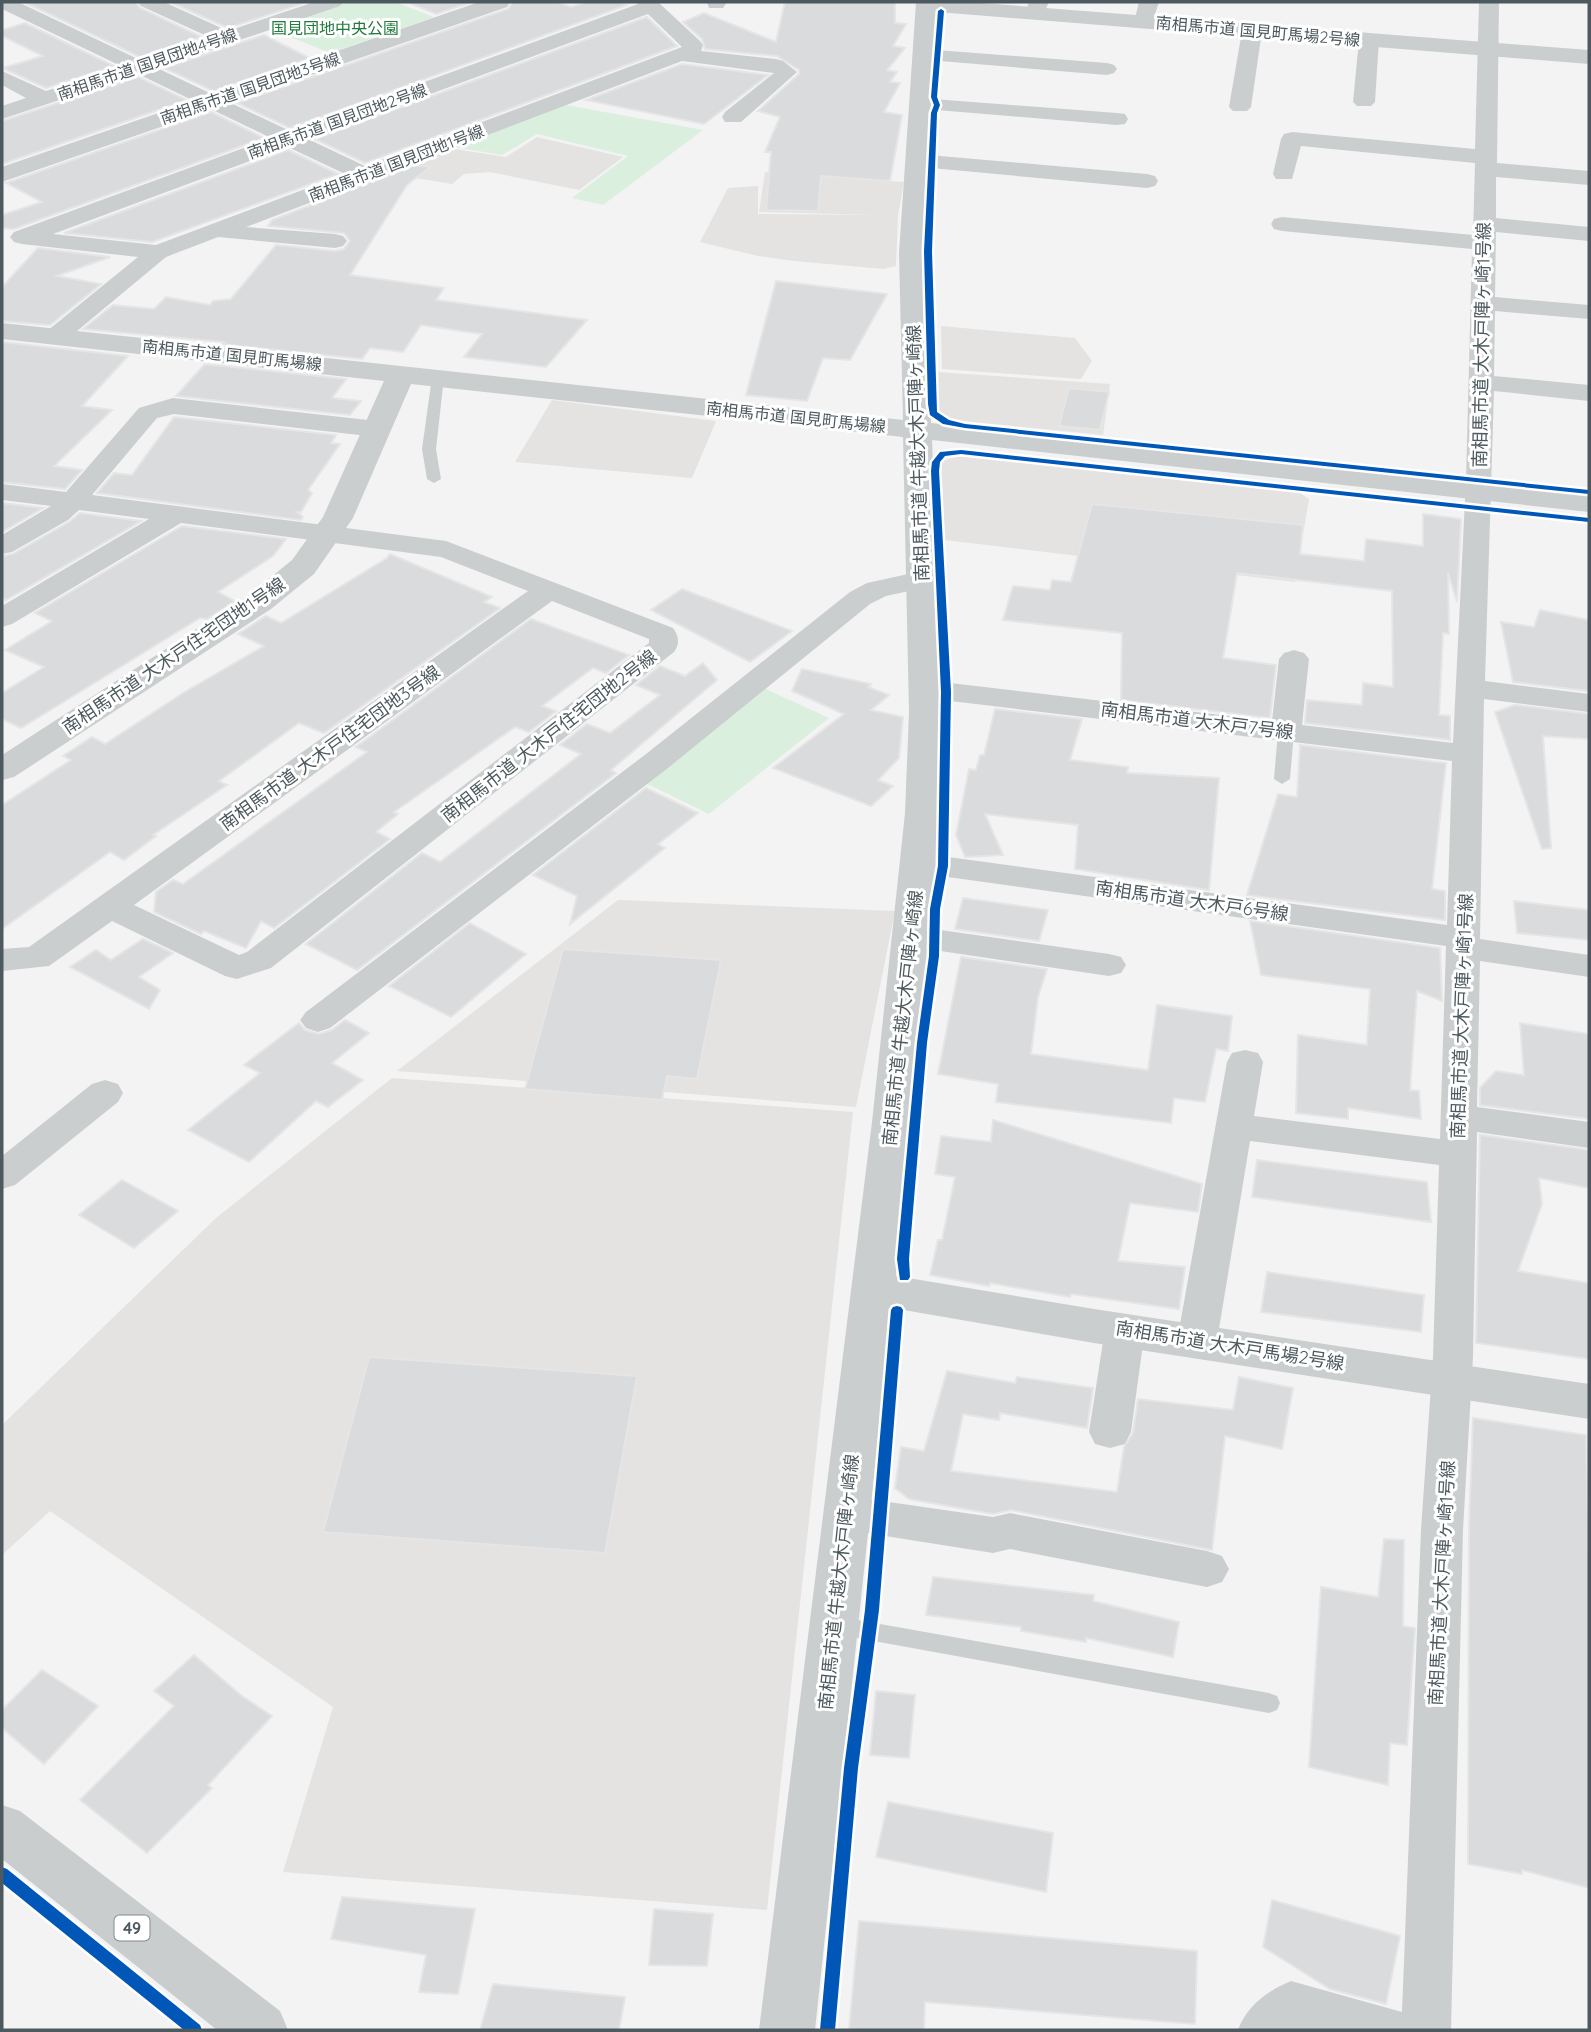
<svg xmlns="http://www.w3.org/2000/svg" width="1591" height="2032" viewBox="0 0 1591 2032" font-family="Quicksand,'Noto Sans JP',sans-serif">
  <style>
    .commercial { fill: #e4e3e1 }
    .green { fill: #dbefdf }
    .building { fill: #d9dbdc; stroke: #e5e5e6; stroke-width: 2 }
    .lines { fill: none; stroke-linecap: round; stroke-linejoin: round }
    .service { fill: #cbcecf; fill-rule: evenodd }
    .minor { fill: #cbcecf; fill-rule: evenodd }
    .tertiary { fill: #cbcecf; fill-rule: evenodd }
    .primary { fill: #c9cdce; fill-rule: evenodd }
    .cycleway-casing { stroke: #fff; stroke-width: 5 }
    .cycleway { fill: #0057b8; fill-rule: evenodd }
    .labels { text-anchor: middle; stroke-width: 6; stroke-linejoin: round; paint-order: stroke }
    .far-park-label { font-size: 16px; fill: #227a3d; stroke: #fff }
    .far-street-label { font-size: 16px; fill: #4c595e; stroke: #fff }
    .shield { fill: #fff; stroke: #828b8e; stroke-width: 2 }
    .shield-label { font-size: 16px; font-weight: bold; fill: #4c595e }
    .street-label { font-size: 18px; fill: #4c595e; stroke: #fff }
  </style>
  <rect width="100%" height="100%" fill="#f3f3f3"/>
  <g class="commercial">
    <polygon points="537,137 623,157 579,190 490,172 464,174 452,184 385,173 448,148 506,157"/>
    <polygon points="765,172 904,182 898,215 896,266 884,269 794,261 758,256 700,242 728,188 758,186 758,214 876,215 759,212"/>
    <polygon points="941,326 1075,338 1092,361 1081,379 942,369"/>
    <polygon points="937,372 1110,384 1103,435 953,420 939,412"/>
    <polygon points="552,400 716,421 692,478 515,462"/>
    <polygon points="957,456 1300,493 1309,499 1295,582 945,540 941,465 943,461"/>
    <polygon points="618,900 895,911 856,1107 397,1071"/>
    <polygon points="392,1078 853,1112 767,1910 283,1872 333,1707 50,1511 2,1555 2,1425 216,1218"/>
  </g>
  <g class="green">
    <polygon points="346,2 395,2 434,17 330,53 268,28"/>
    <polygon points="566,105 703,130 603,205 572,198 628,156 537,134 502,155 454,147"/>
    <polygon points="759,686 829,718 709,814 639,780"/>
  </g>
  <g class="building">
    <polygon points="24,2 135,2 140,8 202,37 140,57"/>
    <polygon points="170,2 300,2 301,4 228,28"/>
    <polygon points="407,2 472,2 436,14"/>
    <polygon points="513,2 557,2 571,7 587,2 620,2 627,5 290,128 237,103 508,9"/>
    <polygon points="785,2 895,2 895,23 906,24 893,46 905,48 887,70 897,72 890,82 900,83 884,112 902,115 890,181 821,176 818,211 766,210 771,152 765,152 780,117 758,111 799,74 799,70 777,56 705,49 702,39 683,22 704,13 776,42"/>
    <polygon points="647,17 677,46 365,163 315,139"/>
    <polygon points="25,23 114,66 46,88 7,70 3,68 43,56 2,36 2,30"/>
    <polygon points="264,35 310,58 213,91 164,68"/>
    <polygon points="682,64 768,75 704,124 586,100"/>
    <polygon points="138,77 187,100 2,164 2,121"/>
    <polygon points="211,112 264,138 14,229 2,228 2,215 42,202 6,183"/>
    <polygon points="288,150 338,174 152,242 64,233"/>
    <polygon points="415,165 430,167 407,185 350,275 444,288 436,300 587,320 546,367 464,357 482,334 421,325 403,352 370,348 362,359 222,344 224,342 83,329 113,305 154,309 166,297 210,305 213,301 231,299 276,245 335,251 344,249 350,241 344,233 268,226 272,220"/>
    <polygon points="38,248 110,257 57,276 101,284 50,325 2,321 2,287"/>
    <polygon points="776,281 887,294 850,360 823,358 807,401 746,395"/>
    <polygon points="2,342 128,356 82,406 112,410 54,466 82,470 65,489 2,482"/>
    <polygon points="205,364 346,379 332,398 361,401 350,415 176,396"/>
    <polygon points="1069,388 1109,392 1100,430 1059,426"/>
    <polygon points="174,417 336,435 331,443 340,444 308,490 312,493 301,512 297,512 303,517 301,520 97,493 114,473 132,475"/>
    <polygon points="2,503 43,508 2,532"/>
    <polygon points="1092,504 1303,525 1300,554 1364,561 1366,539 1423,546 1423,514 1461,519 1457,602 1448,573 1449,634 1443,633 1439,715 1450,716 1450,740 1305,723 1307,700 1362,705 1363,683 1393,687 1392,591 1237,573 1223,658 1276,665 1270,718 1121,700 1122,633 1003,620 1013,586 1050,590 1052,580 1071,582"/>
    <polygon points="80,513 141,521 6,600 2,598 2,556 13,554 69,522"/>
    <polygon points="182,526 286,539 273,556 218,592 235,601 207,619 200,618 21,728 2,719 2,693 44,667 5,650 52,621 35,613"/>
    <polygon points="390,554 492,597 484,602 500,608 324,733 299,723 219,781 227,785 153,835 156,836 124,860 110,852 2,929 2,805 71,760 63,756 92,737 105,744 183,693 264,646 238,634 266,616 281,623 387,558"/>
    <polygon points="682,589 792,631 750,662 651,610"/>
    <polygon points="1540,610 1589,620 1589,691 1513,682 1501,622 1534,627"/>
    <polygon points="531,619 629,655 606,673 593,668 542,706 556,711 529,732 515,727 394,812 398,814 376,832 390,839 274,928 261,921 246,948 204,931 201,934 154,912 156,892 173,880 183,884 367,752 356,747"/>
    <polygon points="703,663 717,680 611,770 616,773 357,970 306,944 422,853 440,862 581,754 560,745 587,724 610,733 660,695 636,685 660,666 685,676"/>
    <polygon points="802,669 871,684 868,687 889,695 871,710 903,717 899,758 878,780 893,786 871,806 773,768 844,714 792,691"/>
    <polygon points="1515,705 1589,714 1589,739 1543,736 1551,848 1542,849 1495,712"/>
    <polygon points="995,709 1082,719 1070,760 1128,767 1127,773 1219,778 1209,890 1075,869 1078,825 985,814 1003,855 965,857 956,835 969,769 976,770 980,755 984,755"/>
    <polygon points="1300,745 1446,763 1432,889 1445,891 1445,920 1247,895 1278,794 1297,797"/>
    <polygon points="646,788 698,813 658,844 665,848 570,924 577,896 533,875"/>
    <polygon points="963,898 1048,910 1039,941 955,929"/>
    <polygon points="1514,901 1589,910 1589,940 1517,933"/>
    <polygon points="1250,921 1440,948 1442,1001 1417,991 1410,1090 1419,1091 1421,1119 1348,1108 1348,1119 1296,1113 1298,1035 1367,1045 1370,989 1261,975"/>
    <polygon points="470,923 526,954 451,1017 389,986"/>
    <polygon points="143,939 173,953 139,977 160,990 149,1009 70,967 96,950 111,960"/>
    <polygon points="563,949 721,960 697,1079 667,1076 662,1100 525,1089"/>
    <polygon points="961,957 1047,969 1038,997 1031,1054 1148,1070 1157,1005 1232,1016 1228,1051 1216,1049 1205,1102 1174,1098 1171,1123 996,1102 998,1084 938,1074"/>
    <polygon points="345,1020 369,1033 332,1063 363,1080 328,1107 316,1101 249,1162 188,1130 260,1073 244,1065 299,1023 305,1030 319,1034 332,1030"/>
    <polygon points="1520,1023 1589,1034 1589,1119 1480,1105 1480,1088 1496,1071 1524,1075"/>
    <polygon points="993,1120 1202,1184 1198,1212 1130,1203 1118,1261 1185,1267 1179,1309 1071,1294 1070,1297 990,1283 989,1286 930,1275 938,1240 942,1240 955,1177 935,1174 941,1136 991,1142"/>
    <polygon points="1480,1135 1589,1150 1589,1188 1539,1178 1542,1204 1518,1271 1589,1283 1589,1359 1476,1343"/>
    <polygon points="1257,1160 1427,1182 1431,1222 1252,1197"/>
    <polygon points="122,1180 178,1211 134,1248 79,1215"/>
    <polygon points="1267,1272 1424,1295 1421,1332 1261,1312"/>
    <polygon points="369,1357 637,1376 605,1553 323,1532"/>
    <polygon points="947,1371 1015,1383 1017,1377 1093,1388 1087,1428 1000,1413 999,1420 963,1414 951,1471 1117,1492 1124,1447 1133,1433 1138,1399 1233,1410 1239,1377 1293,1388 1282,1449 1225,1436 1212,1550 1011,1510 993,1514 909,1499 895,1488 901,1447 924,1451"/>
    <polygon points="1473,1418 1586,1435 1589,1560 1589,1888 1522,1870 1522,1874 1468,1864 1469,1527"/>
    <polygon points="1384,1539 1404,1540 1403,1626 1415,1628 1407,1745 1390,1743 1388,1785 1309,1767 1321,1587 1378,1597"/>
    <polygon points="933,1577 1094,1595 1093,1601 1179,1622 1173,1657 1086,1638 1086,1642 1021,1631 1021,1627 926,1615"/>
    <polygon points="194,1655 242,1696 272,1716 208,1785 212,1788 147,1853 80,1800 174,1706 154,1691"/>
    <polygon points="42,1670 98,1706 44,1764 2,1728 2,1710"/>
    <polygon points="876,1691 915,1695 909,1758 870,1755"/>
    <polygon points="888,1802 1053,1833 1046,1892 876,1857"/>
    <polygon points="342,1897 475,1909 458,1994 419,1992 426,1955 331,1939"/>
    <polygon points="1272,1900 1400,1936 1386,2004 1330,1989 1263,1947"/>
    <polygon points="654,1909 713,1914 707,1966 649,1965"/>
    <polygon points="859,1921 1197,1951 1195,2024 925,2002 924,2030 849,2030"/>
    <polygon points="493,1984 625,1997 619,2030 480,2030"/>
  </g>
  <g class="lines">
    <g class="service">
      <polygon points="438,373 444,377 436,449 441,479 434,483 427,479 422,449 432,377"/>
      <polygon points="1286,726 1294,731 1290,779 1282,784 1274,779 1278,731"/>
      <polygon points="835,1616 1269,1693 1277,1696 1280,1703 1277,1710 1269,1713 835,1634 827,1632 824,1625 827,1618"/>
    </g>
    <g class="minor">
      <path d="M2,2H18L140,60L209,37L141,6L138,2H164L228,31L314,2H343L340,6L157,68L290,131L638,4L637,2H658L700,41L703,45L701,51L776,59L783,61L797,72L741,122H725L722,117L725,112L774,73L682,61L246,227L335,234L343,236L347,241L343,246L335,248L218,237L166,257L65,341L56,343L47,341L44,336L47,331L138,257L22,244L14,242L10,237L14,232L271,138L138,74L2,119V106L26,98L2,85V71L46,91L121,66L2,9ZM648,14L682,47L365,166L308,139ZM288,147L345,174L156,245L53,234Z"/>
      <polygon points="707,2 727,2 723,8 709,8"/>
      <polygon points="1029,2 1049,2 1042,17 1028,17 1025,13"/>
      <polygon points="1139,2 1159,2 1151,26 1137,26 1134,22"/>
      <path d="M1479,2H1499L1497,163L1589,171V185L1496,177V218L1589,227V241L1496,232L1495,297L1589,305V319L1495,311L1494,376L1589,385V401L1494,391L1485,681L1589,694V712L1484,699L1480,939L1589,955V977L1480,961L1477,1107L1589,1122V1148L1477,1132L1473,1357L1463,1530L1451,2030H1238C1247,2006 1267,1991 1291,1981L1402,2012L1421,1530L1433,1357L1439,1165L1250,1141L1217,1341L1211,1352L1197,1356L1183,1352L1177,1341L1227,1062L1232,1053L1245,1050L1258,1053L1263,1062L1254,1116L1440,1139L1446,946L919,873L907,870L903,863L907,856L919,853L1447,925L1452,761L925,698L914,695L910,689L914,683L925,680L1272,721L1279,659L1284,653L1294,650L1304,653L1309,659L1302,725L1453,743L1466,480L1472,249L1282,231L1274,229L1271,224L1274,219L1282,217L1473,235L1475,163L1301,146L1292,179H1276L1273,174L1281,139L1284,134L1292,132L1475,149Z"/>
      <polygon points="1252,25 1259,27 1262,31 1251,107 1247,111 1233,111 1229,107 1242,31 1245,27"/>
      <polygon points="1369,34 1376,36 1379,40 1375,102 1371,106 1357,106 1353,102 1359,40 1362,36"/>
      <polygon points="923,49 1107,63 1114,65 1117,69 1114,73 1107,75 916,59 913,55 916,51"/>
      <polygon points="920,98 1117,113 1125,114 1128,119 1125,124 1117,125 913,108 909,104 913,100"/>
      <polygon points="917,154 1147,174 1155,176 1158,181 1155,186 1147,188 909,166 906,161 909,156"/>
      <path d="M173,398L377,421L386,423L390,429L386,435L377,437L174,414L157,418L92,495L446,541L673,628C679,636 680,644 674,652L271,968L237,979L225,976L112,921L49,966L2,971V949L29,947L528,591L441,557L181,523L12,624L2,627V606L149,519L79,510L68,520L12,552L2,554V535L51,506L2,500V484L66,492L139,408ZM552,601L649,639V643L247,952L239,955L134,905Z"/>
      <polygon points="922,571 932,574 936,580 932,586 886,596 870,604 668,768 330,1028 318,1032 306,1028 300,1020 306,1012 646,754 850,592 867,583"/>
      <polygon points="912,926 1109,954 1121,957 1126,965 1121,973 1109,976 900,945 895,937 900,929"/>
      <polygon points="105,1080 118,1084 123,1093 118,1102 15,1185 2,1189 2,1156 92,1084"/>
      <polygon points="1125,1314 1139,1318 1145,1329 1131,1432 1125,1444 1110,1448 1095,1444 1089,1432 1105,1329 1111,1318"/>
      <polygon points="847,1496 993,1517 1010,1513 1207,1551 1222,1556 1229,1569 1222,1582 1207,1587 1010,1549 993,1553 847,1530 832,1525 826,1513 832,1501"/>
    </g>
    <g class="tertiary">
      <polygon points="479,2 510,2 507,7 2,182 2,167"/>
      <polygon points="916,2 968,2 1589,50 1589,64 937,12 925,253 931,423 1589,494 1589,512 932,440 943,712 941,813 896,1276 1094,1309 1589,1384 1589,1419 1094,1343 892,1308 815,2030 759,2030 872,1122 905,813 909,712 903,437 411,384 353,518 314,574 271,609 14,777 2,780 2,755 249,595 292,560 323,517 384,381 2,339 2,323 903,420 899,253"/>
    </g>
    <polygon class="primary" points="2,1805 20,1811 280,2011 288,2030 217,2030 2,1859"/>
    <defs>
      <g id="cycleway">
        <polygon points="941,9 944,11 937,97 940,105 937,113 932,251 937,412 949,420 965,424 1589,490 1589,494 965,428 943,424 930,415 928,404 924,251 931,113 934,105 931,97 938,11"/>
        <polygon points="961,450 1589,518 1589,522 961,454 945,456 940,462 939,471 951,692 948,866 940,909 939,956 927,1043 909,1259 910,1277 908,1280 900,1280 897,1259 917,1043 929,956 930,909 938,866 941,692 931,471 932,462 940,452"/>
        <polygon points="897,1306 901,1307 903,1310 879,1610 858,1768 835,2030 820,2030 844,1768 865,1610 891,1310 893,1307"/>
        <polygon points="2,1867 7,1869 200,2025 202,2030 184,2030 2,1883"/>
      </g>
    </defs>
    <use href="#cycleway" class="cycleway-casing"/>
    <use href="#cycleway" class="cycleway"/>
  </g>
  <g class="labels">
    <g class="far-park-label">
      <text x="335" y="34">国見団地中央公園</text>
    </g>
    <g class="far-street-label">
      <text transform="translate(1258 31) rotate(5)" y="6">南相馬市道 国見町馬場2号線</text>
      <text transform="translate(147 64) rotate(-19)" y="6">南相馬市道 国見団地4号線</text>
      <text transform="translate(250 88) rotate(-19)" y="6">南相馬市道 国見団地3号線</text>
      <text transform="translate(337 121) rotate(-20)" y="6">南相馬市道 国見団地2号線</text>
      <text transform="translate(396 163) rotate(-21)" y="6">南相馬市道 国見団地1号線</text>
      <text transform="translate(232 355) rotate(6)" y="6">南相馬市道 国見町馬場線</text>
      <text transform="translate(796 417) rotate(6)" y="6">南相馬市道 国見町馬場線</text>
    </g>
    <rect class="shield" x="114.5" y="1915.5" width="35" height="25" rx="5"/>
    <g class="shield-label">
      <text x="132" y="1934">49</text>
    </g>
    <g class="street-label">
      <text transform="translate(1482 345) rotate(-89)" y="6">南相馬市道 大木戸陣ヶ崎1号線</text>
      <text transform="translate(918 453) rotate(-92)" y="6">南相馬市道 牛越大木戸陣ヶ崎線</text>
      <text transform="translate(174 656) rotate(-34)" y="6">南相馬市道 大木戸住宅団地1号線</text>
      <text transform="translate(1197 721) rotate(7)" y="6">南相馬市道 大木戸7号線</text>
      <text transform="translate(549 736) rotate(-38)" y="6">南相馬市道 大木戸住宅団地2号線</text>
      <text transform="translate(330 748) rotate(-36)" y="6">南相馬市道 大木戸住宅団地3号線</text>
      <text transform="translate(1192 901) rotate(8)" y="6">南相馬市道 大木戸6号線</text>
      <text transform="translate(1462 1016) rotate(-88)" y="6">南相馬市道 大木戸陣ヶ崎1号線</text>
      <text transform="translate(903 1018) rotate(-84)" y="6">南相馬市道 牛越大木戸陣ヶ崎線</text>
      <text transform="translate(1230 1346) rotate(9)" y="6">南相馬市道 大木戸馬場2号線</text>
      <text transform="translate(839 1582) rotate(-84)" y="6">南相馬市道 牛越大木戸陣ヶ崎線</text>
      <text transform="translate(1442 1583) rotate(-87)" y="6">南相馬市道 大木戸陣ヶ崎1号線</text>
    </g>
  </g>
  <rect width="1591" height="2032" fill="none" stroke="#4c595e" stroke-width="7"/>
</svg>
